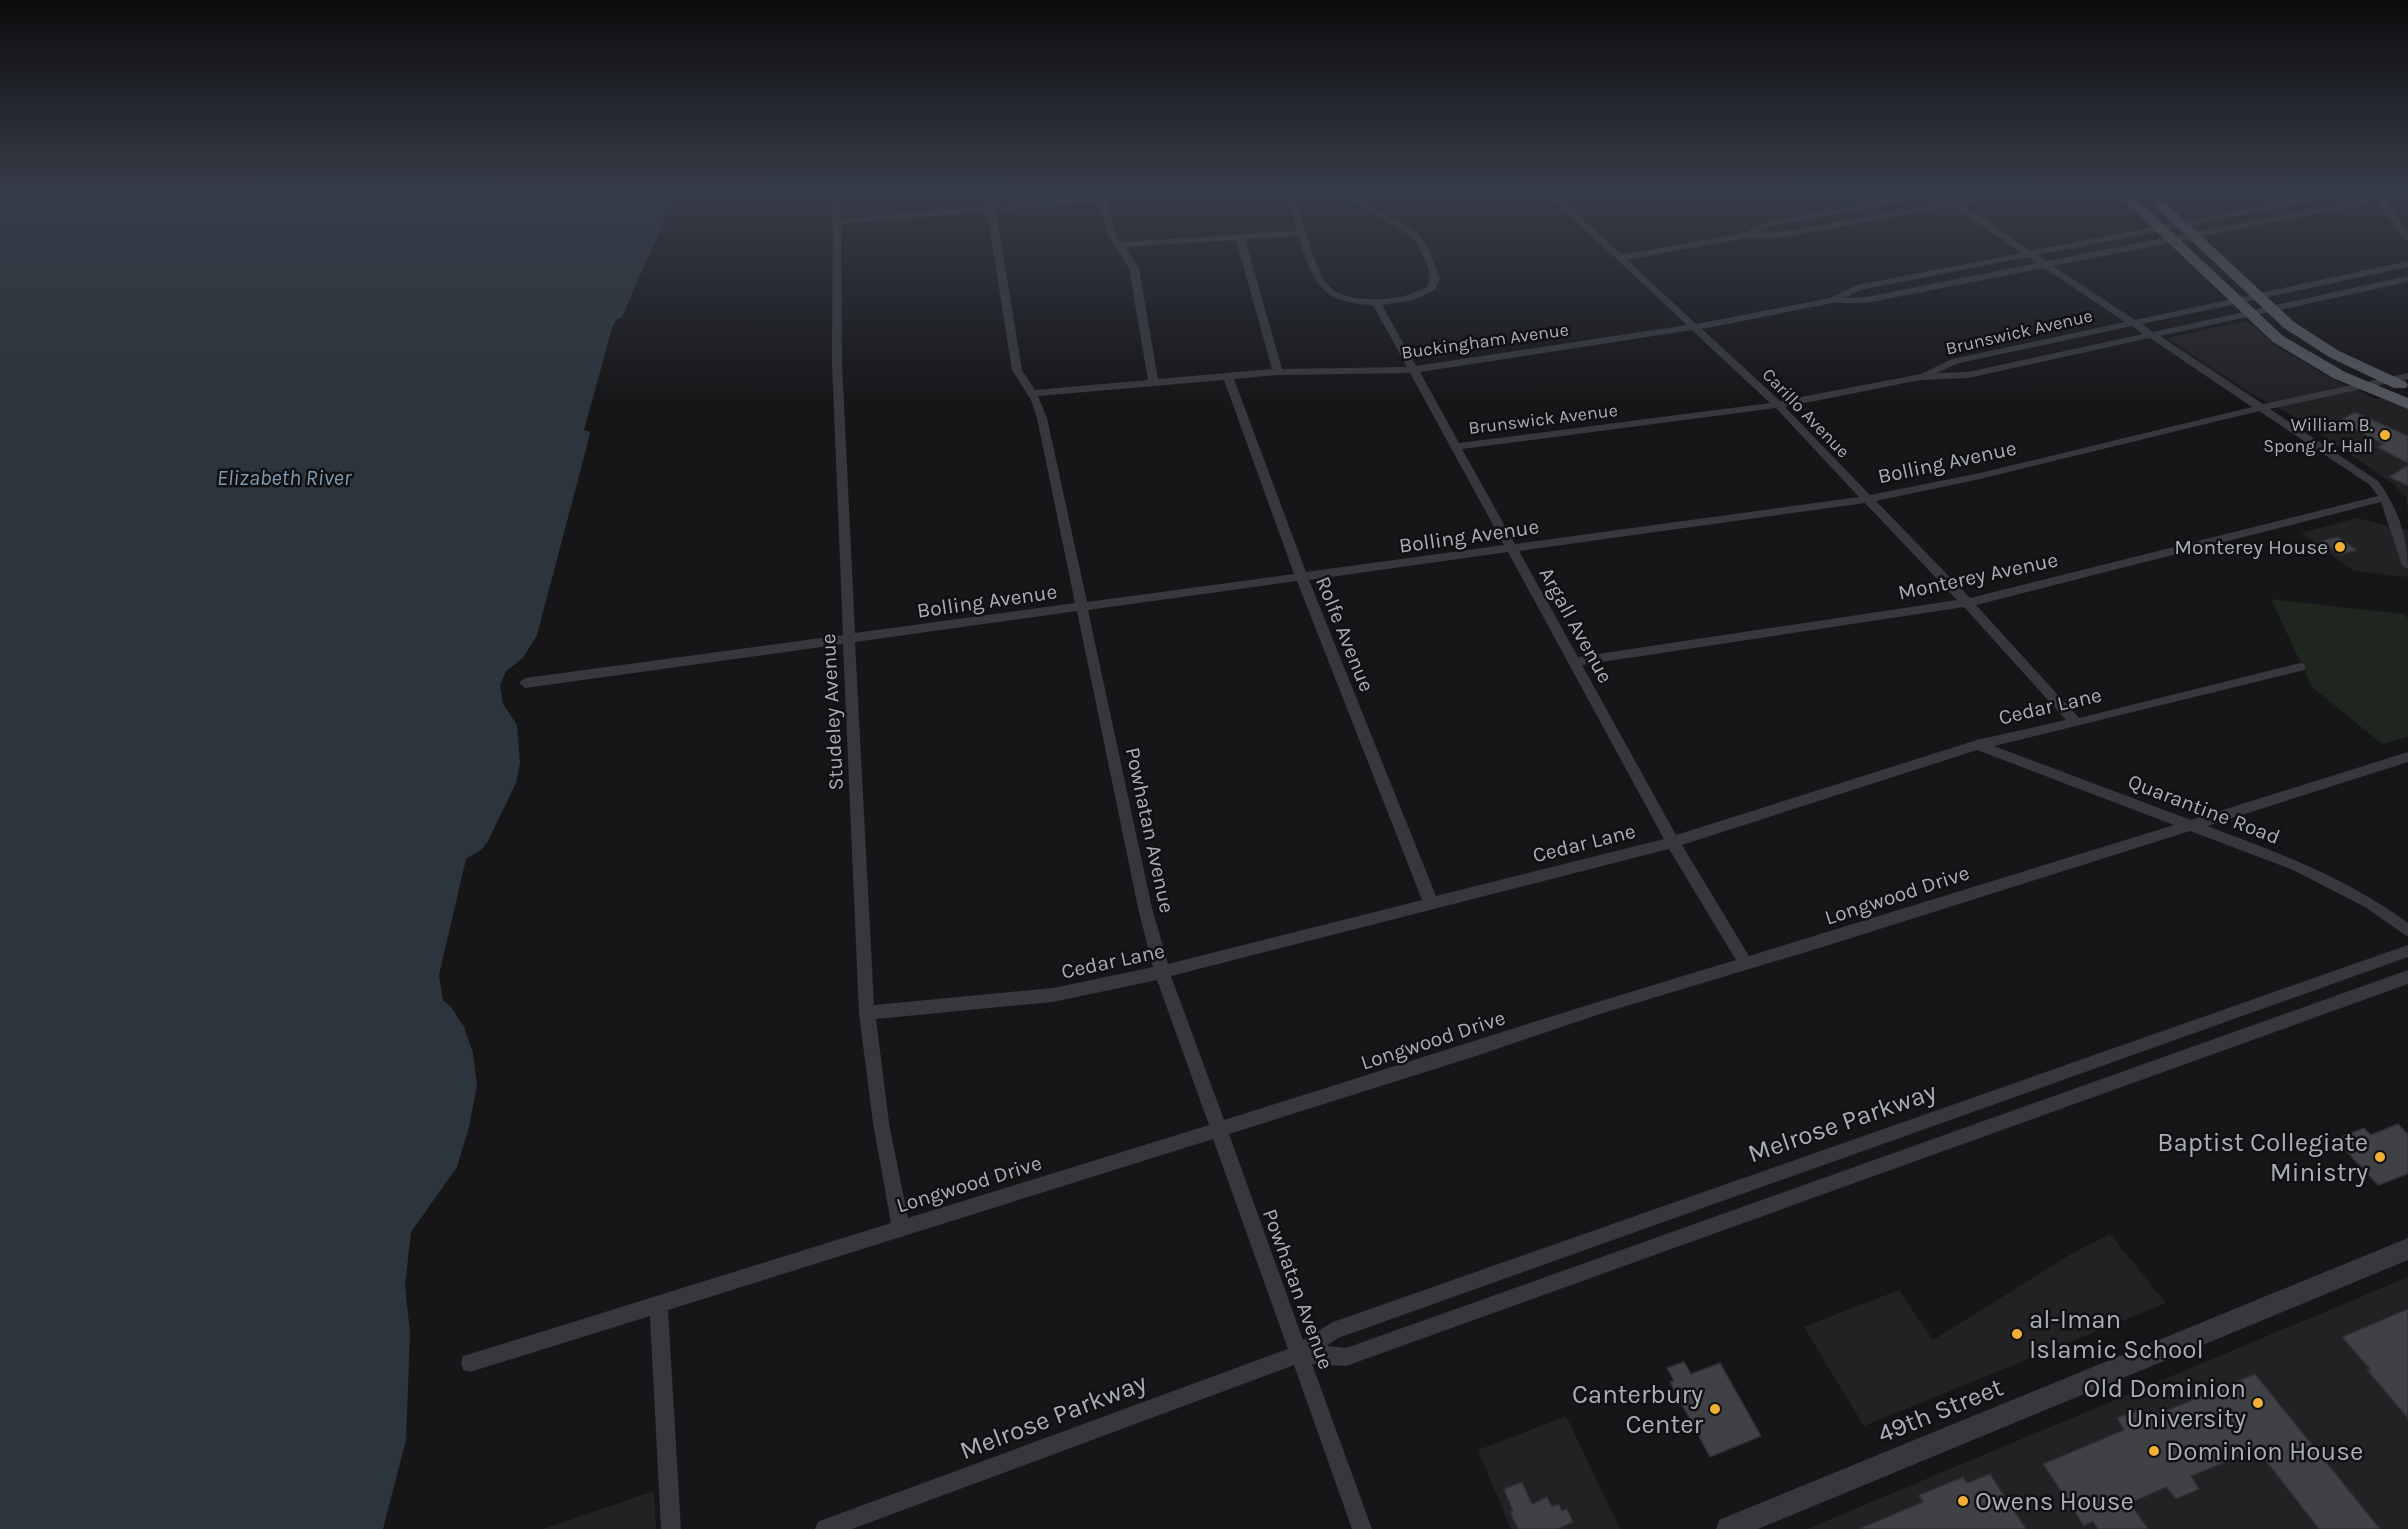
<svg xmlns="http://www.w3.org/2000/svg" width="2408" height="1529" viewBox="0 0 2408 1529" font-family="Karla,sans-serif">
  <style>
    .built { fill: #222225 }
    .green { fill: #1e261f }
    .water { fill: #2c353c }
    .building { fill: #404145; stroke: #303034; stroke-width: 1.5 }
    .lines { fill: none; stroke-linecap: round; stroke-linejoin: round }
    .minor { fill: #37383d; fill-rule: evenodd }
    .tertiary { fill: #37383d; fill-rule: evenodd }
    .primary { fill: #53555c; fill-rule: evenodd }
    .poi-dot { fill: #f2b134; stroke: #111113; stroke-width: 2 }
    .labels { text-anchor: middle; stroke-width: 5; stroke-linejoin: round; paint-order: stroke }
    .far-street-label { font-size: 18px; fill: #a8adb8; stroke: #111113 }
    .far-poi-label { font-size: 18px; fill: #a8adb8; stroke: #111113; text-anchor: end }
    .street-label { font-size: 21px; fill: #a8adb8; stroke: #111113 }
    .poi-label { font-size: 21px; fill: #a8adb8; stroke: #111113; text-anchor: end }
    .water-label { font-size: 22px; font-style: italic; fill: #7f9bb3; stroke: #111113 }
    .near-street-label { font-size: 26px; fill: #a8adb8; stroke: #111113 }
    .near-poi-label { font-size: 26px; fill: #a8adb8; stroke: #111113; text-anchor: end }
  </style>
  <rect width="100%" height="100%" fill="#161618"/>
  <g class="built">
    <polygon points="2247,321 2281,349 2327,376 2376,399 2380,398 2408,409 2408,511 2406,497 2392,483 2295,417 2250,393 2167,338"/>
    <polygon points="2357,518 2408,530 2408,577 2354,571 2301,533"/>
    <polygon points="2110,1234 2166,1303 1864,1426 1804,1327 1899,1290 1933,1340 2076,1251"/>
    <polygon points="2408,1277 2408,1529 1807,1529"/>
    <polygon points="1566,1416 1620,1529 1511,1529 1478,1450"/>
    <polygon points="654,1491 656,1529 543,1529"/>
  </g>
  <polygon class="green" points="2271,599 2405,614 2408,619 2408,737 2382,744 2312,687"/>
  <polygon class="water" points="0,191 677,191 668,206 658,235 622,317 616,320 612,328 584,430 590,432 589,438 537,635 523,658 506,671 500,685 503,704 517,725 520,763 516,783 487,843 481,850 466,859 439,975 443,1000 451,1007 464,1027 473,1053 477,1086 469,1127 457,1167 411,1232 405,1286 410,1333 406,1440 383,1529 0,1529"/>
  <g class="building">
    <polygon points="2355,412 2408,436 2408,463 2377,447 2383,444 2339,421"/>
    <polygon points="2408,465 2408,486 2389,477"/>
    <polygon points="2338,537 2357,550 2340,555 2321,541"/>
    <polygon points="2398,1124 2408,1134 2408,1174 2378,1185 2335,1139 2364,1128 2371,1135"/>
    <polygon points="2408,1309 2408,1418 2367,1370 2370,1369 2342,1337"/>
    <polygon points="1684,1362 1691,1374 1720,1363 1761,1436 1710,1457 1670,1382 1674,1381 1667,1368"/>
    <polygon points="2255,1374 2380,1529 2319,1529 2257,1449 2191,1476 2199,1489 2176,1499 2166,1487 2130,1503 2148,1529 2098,1529 2093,1521 2084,1526 2043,1464 2124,1430 2117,1418 2140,1409 2149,1418"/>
    <polygon points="1990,1474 2026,1529 1859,1529 1923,1502 1919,1495 1963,1477 1967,1483"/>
    <polygon points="1522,1482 1532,1504 1547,1497 1552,1507 1559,1504 1562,1511 1567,1509 1573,1522 1557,1529 1518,1529 1510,1512 1513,1511 1504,1489"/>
  </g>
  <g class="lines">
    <path class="minor" d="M833,191H841V219L986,206L984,191H992L995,206L1097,197V191H1103L1105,196L1134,191H1154L1107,201L1117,238L1121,242L1297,231L1286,191H1294C1301,215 1314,275 1333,290C1344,298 1361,299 1374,299C1393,300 1411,296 1428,286C1433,271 1421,250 1412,237L1335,191H1345L1418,233L1428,248L1440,279L1435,290L1413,300L1382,305L1416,366L1687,325L1544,191H1553L1561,198L1602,191H1621L1565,202L1622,255L1744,233L1769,221L1931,191H1949L1946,194L1955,200L2004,191H2022L1961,204L2031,251L2337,191H2385L2381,194L2408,232V241L2405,240L2376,199L2366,204L2053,266L2135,320L2408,261V267L2142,324L2153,332L2408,276V282L2160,336L2263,404L2408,373V379L2270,409L2378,481C2397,506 2408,537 2408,569L2402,565L2381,502L1976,605L2079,718L2300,663L2304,664L2306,667L2304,670L2300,671L1994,746L2191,820L2408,752V762L2207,826C2279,853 2345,877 2408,923V937L2365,907L2293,870L2190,831L1826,946L1603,1013L1473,1057L1229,1134L1303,1340L1333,1322L2408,945V957L1338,1338L1327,1346L1346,1348L2408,970V984L1346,1366L1312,1364L1372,1529H1352L1294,1365L852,1529H815L818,1522L825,1519L1288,1349L1213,1139L668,1310L681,1529H661L650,1316L470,1372L463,1370L461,1363L463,1356L470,1354L891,1223L873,1123L859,1013L843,644L525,688L519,683L525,678L843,635L832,362ZM2351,194H2371L2364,199L2047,261L2038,255ZM1937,196L1946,202L1781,232H1758L1771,226ZM1098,202L1109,238L1129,268L1148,380L1035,390L1022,370L996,211ZM1952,206L2022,253L1857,285L1830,298L1696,324L1627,260L1745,238H1781ZM987,212L1012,370L1031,400L1037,418L1075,603L855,633L842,362L841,224ZM1298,236C1313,282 1320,303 1373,305L1407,367L1282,369L1245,239ZM1236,240L1272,369L1158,379L1139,268L1125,247ZM2028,257L2038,263L1866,297L1845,298L1860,290ZM2044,268L2125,322L1952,359L1921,374L1780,401L1702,329L1832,303H1866ZM2132,326L2143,334L1968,372L1937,373L1959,363ZM1692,330L1770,403L1459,443L1420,372ZM2150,338L2252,407L1980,473L1870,495L1785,407L1920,380L1968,378ZM1410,373L1504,545L1306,572L1234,379L1278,375ZM1224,380L1294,574L1087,602L1047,418L1038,396ZM1776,408L1859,497L1515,544L1462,449ZM2259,411L2370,485L2378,496L1970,598L1876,501L1980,479ZM1865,503L1957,600L1578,657L1519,551ZM1508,552L1664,839L1436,896L1309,580ZM1297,581L1422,900L1168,964L1152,908L1088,610ZM1964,607L2066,720L1977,740L1676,835L1582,665ZM1077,611L1138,908L1153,967L1053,988L874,1005L855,642ZM1977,750L2174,825L1749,956L1682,845ZM1669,849L1736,960C1564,1011 1394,1067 1224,1120L1171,976ZM1157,980L1209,1125L908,1218L889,1123L876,1019L1053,1002Z"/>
    <polygon class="tertiary" points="2408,1238 2408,1260 1758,1529 1716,1529 1719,1520"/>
    <g class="primary">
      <polygon points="2114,191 2128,191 2283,336 2345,372 2408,398 2408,409 2333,378 2273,342"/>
      <polygon points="2139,191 2153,191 2294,322 2339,351 2406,382 2408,385 2406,388 2394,388 2329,357 2284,328"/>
    </g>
  </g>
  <linearGradient id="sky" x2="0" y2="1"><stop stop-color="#0c0c0d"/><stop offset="0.47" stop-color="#363c48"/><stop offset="1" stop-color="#363c48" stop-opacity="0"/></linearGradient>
  <rect width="2408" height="405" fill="url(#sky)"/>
  <g class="poi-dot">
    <circle cx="2385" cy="435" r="6"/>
    <circle cx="2340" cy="547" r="6"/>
    <circle cx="2380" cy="1157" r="6"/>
    <circle cx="2017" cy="1334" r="6"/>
    <circle cx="2258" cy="1403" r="6"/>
    <circle cx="1715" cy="1409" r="6"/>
    <circle cx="2154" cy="1451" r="6"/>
    <circle cx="1963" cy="1501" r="6"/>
  </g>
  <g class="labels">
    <g class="far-street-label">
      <text transform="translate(2019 332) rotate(-13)" y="6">Brunswick Avenue</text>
      <text transform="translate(1485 341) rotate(-8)" y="6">Buckingham Avenue</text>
      <text transform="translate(1806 413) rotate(46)" y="6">Carillo Avenue</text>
      <text transform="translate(1543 419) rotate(-7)" y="6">Brunswick Avenue</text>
    </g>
    <g class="far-poi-label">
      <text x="2373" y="431">William B.<tspan x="2373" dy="21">Spong Jr. Hall</tspan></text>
    </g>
    <g class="street-label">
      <text transform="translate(1947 462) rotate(-12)" y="7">Bolling Avenue</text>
      <text transform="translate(1469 536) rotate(-8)" y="7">Bolling Avenue</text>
      <text transform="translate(1978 576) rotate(-12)" y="7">Monterey Avenue</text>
      <text transform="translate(987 601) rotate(-8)" y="7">Bolling Avenue</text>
      <text transform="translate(1576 625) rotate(61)" y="7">Argall Avenue</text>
      <text transform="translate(1345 634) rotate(68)" y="7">Rolfe Avenue</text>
      <text transform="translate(2050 706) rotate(-13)" y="7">Cedar Lane</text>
      <text transform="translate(832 712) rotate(-93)" y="7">Studeley Avenue</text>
      <text transform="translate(2204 809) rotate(21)" y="7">Quarantine Road</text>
      <text transform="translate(1150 830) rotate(78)" y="7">Powhatan Avenue</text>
      <text transform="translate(1584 843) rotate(-14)" y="7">Cedar Lane</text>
      <text transform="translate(1897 895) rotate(-18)" y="7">Longwood Drive</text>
      <text transform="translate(1113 961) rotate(-12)" y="7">Cedar Lane</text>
      <text transform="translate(1433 1040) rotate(-18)" y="7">Longwood Drive</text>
      <text transform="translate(969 1184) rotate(-17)" y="7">Longwood Drive</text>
      <text transform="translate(1298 1289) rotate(70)" y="7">Powhatan Avenue</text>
    </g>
    <g class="poi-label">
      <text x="2328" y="554">Monterey House</text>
    </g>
    <g class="water-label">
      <text x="284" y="485">Elizabeth River</text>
    </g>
    <g class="near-street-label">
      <text transform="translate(1842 1122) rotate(-19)" y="9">Melrose Parkway</text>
      <text transform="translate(1940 1410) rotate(-22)" y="9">49th Street</text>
      <text transform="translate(1053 1416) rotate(-21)" y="9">Melrose Parkway</text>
    </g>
    <g class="near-poi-label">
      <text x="2368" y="1151">Baptist Collegiate<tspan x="2368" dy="30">Ministry</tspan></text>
      <text x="2029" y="1328" text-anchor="start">al-Iman<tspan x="2029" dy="30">Islamic School</tspan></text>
      <text x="2246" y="1397">Old Dominion<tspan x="2246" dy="30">University</tspan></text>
      <text x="1703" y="1403">Canterbury<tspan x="1703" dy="30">Center</tspan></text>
      <text x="2166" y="1460" text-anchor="start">Dominion House</text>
      <text x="1975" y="1510" text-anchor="start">Owens House</text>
    </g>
  </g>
</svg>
